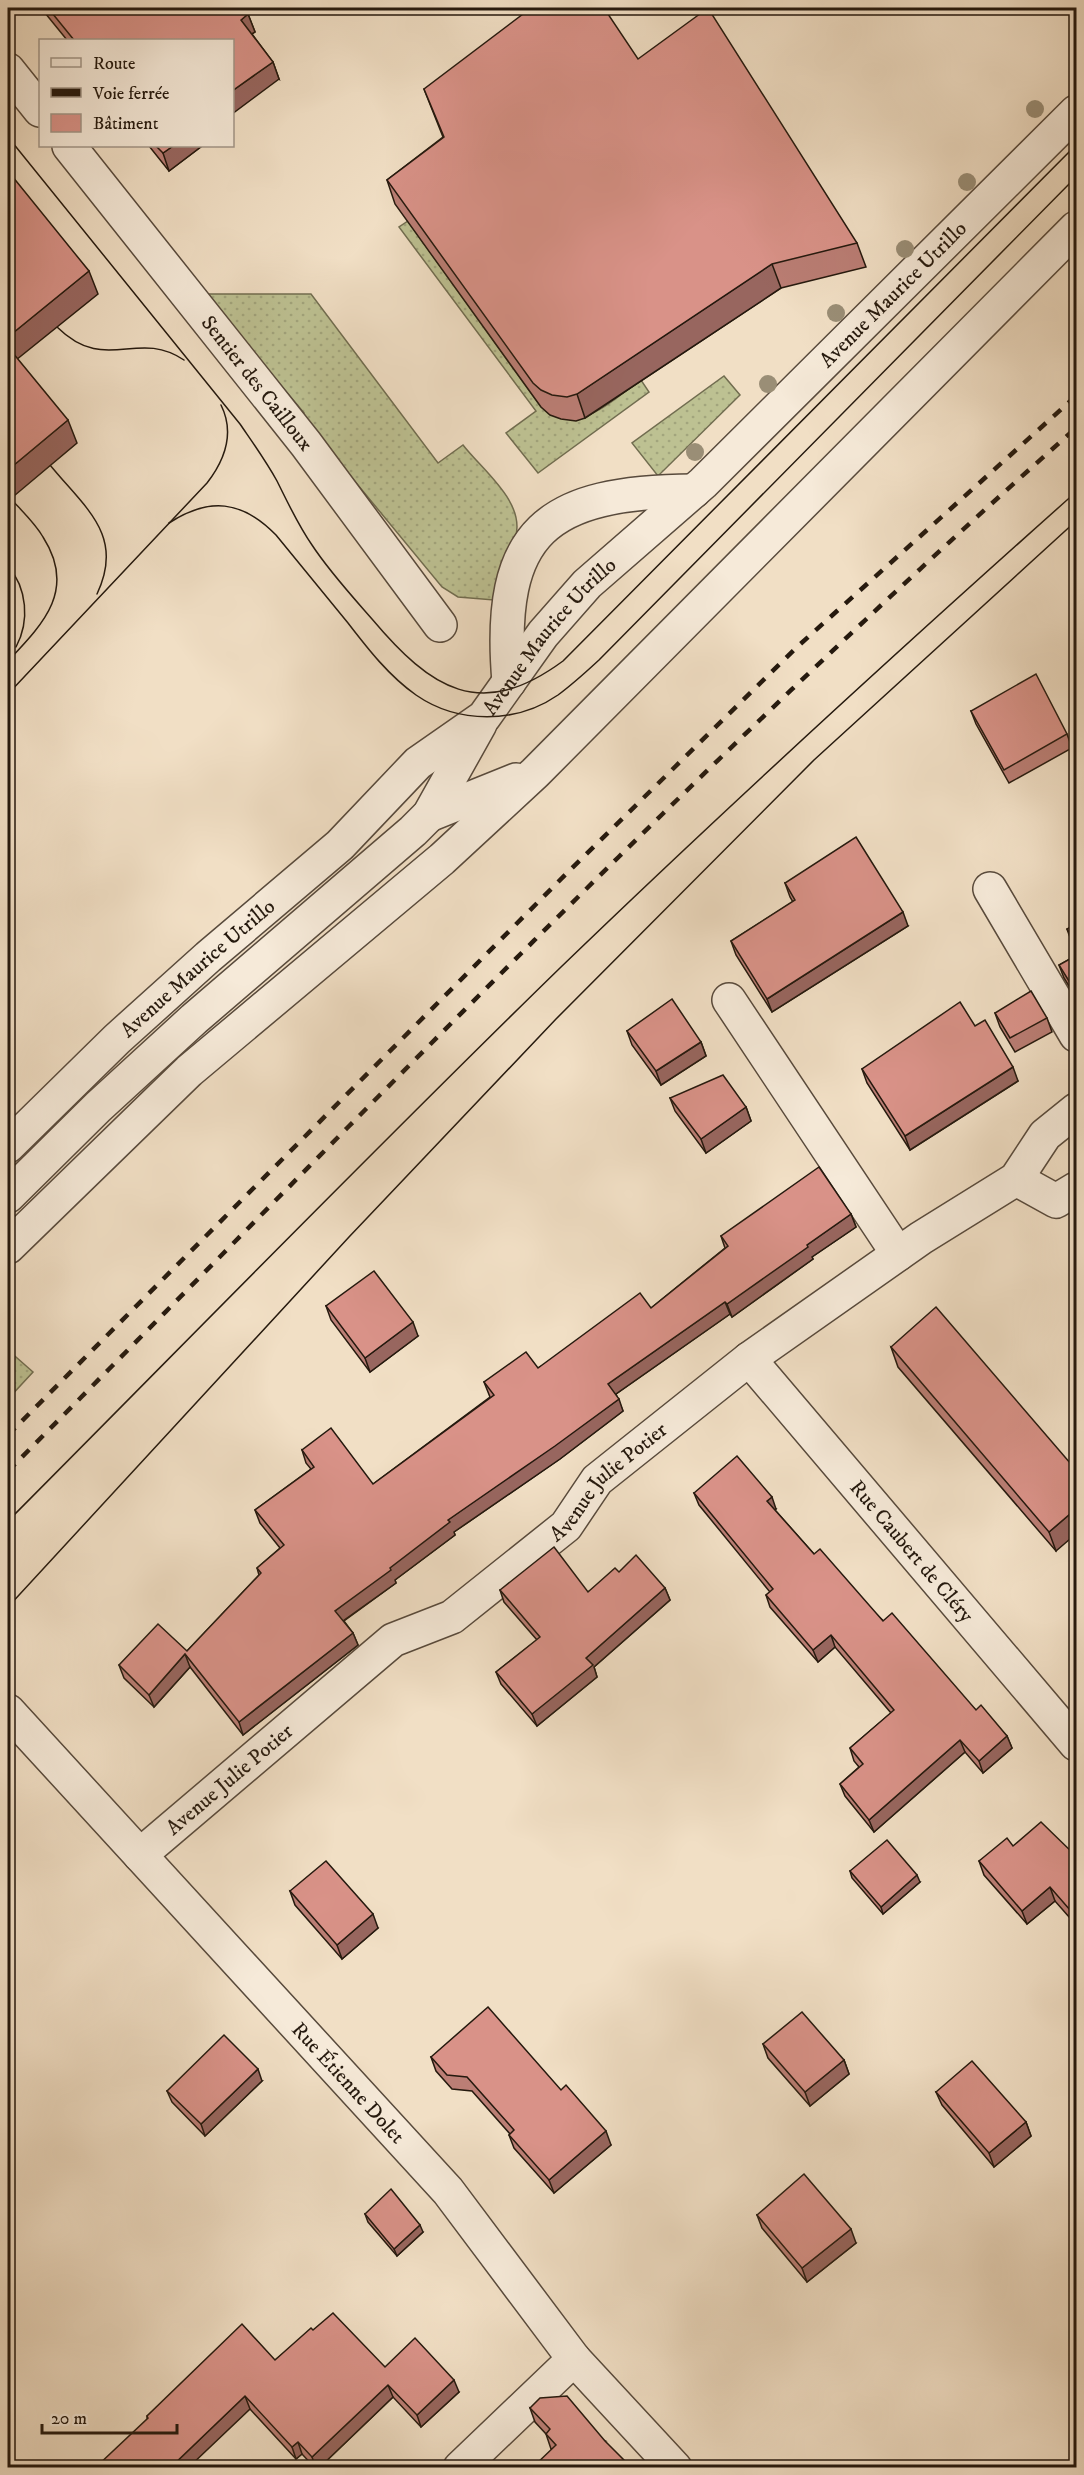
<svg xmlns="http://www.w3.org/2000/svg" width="1084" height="2475" viewBox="0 0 1084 2475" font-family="'IM FELL DW Pica',serif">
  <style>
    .grass { fill: url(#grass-dots); stroke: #716d50; stroke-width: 1.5 }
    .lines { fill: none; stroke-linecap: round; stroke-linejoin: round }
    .minor-casing { stroke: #584a3c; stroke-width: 36 }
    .minor { stroke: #f6ead9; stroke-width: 33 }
    .tram { stroke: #25190e; stroke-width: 1.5 }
    .rail { stroke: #25190e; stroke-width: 4.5; stroke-dasharray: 10 10; stroke-linecap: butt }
    .tree { fill: #9a8e76 }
    .wall { fill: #bb7e75; stroke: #25190e; stroke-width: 1.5 }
    .shaded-wall { fill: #98665f; stroke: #25190e; stroke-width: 1.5 }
    .building { fill: #d99288; stroke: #25190e; stroke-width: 1.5 }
    .labels { text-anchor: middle; stroke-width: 5; stroke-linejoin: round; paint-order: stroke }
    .street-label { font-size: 21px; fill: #25190e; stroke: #f6ead9 }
  </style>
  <defs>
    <pattern id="grass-dots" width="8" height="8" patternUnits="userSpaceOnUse" patternTransform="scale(1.5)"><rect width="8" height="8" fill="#bdc192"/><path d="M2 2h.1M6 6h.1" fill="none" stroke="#a2a57d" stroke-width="1.8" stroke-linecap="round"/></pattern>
  </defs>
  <rect width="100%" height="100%" fill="#f1dfc5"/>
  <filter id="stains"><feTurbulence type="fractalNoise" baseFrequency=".00333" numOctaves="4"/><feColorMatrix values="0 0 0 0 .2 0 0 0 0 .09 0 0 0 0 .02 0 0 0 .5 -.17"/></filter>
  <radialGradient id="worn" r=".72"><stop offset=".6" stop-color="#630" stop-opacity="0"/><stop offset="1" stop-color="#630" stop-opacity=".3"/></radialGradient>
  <g class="grass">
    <path d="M408,221L541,407C576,439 610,401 641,380L649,392L538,473L506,433L536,411L399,227Z"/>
    <path d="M204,294H311L438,463L463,445C483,471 527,503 515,539C507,563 497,572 494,600L458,597L442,587L301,416L304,413Z"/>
    <polygon points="724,376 740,395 658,476 632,443"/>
    <polygon points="8,1350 33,1372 8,1399"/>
  </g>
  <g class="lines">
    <defs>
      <g id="minor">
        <polyline points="8,70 40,110"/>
        <path id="s1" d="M69,146L306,444L440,625"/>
        <path d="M509,682C496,530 547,492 694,491"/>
        <polyline points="429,815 516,780"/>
        <polyline points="990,889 1076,1035"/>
        <polyline points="729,1000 898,1254"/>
        <path id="s2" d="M8,1146L117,1039L208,957L340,845L418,763L484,717L543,634L587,584L703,483L1076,112"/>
        <polyline points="1016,1179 1056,1201 1076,1189"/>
        <polyline points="8,1196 98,1107 194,1019 413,831 429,815 480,724"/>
        <polyline points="8,1247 189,1071 442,859 535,773 1076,228"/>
        <path id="s3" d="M749,1359L1076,1744"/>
        <path id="s4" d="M8,1711L448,2191L574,2359L675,2468"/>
        <path id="s5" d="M140,1855L393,1640L452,1617L566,1526L597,1480L749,1359L921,1238L1016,1179L1045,1135L1076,1110"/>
        <polyline points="460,2468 574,2359"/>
      </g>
    </defs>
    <use href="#minor" class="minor-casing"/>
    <use href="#minor" class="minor"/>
    <g class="tram">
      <path d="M8,137L240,424C253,443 266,461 277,481C288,503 298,525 312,545C329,571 351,595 372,619C431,689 480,722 563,661L1076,145"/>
      <path d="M57,327C106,375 136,328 184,360"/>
      <path d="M50,465C85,508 125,535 97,594"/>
      <path d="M169,523C209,497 242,500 276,535C300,564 324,594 348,623C368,649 389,676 416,695C458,724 516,724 558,695C573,684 586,672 599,660L1076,177"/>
      <path d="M8,566C27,588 30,621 16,647"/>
      <path d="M8,661C43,624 77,590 43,537C35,523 21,510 10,498"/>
      <path d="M8,694L207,483C224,461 235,433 221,405"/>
      <path d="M8,1521C192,1336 374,1149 561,967C729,805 902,647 1076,492"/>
      <polyline points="8,1607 349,1237 556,1019 814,760 1076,521"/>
    </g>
    <g class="rail">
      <polyline points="8,1435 568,872 797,647 1076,396"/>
      <path d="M8,1471C359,1118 703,758 1076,428"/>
    </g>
  </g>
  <g class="tree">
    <circle cx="1035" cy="109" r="9"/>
    <circle cx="967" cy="182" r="9"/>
    <circle cx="905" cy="249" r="9"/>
    <circle cx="836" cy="313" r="9"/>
    <circle cx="768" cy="384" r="9"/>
    <circle cx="695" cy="452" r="9"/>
  </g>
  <g class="wall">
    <polygon points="41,8 244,8 248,14 255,32 252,34 273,62 279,79 232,40 67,40"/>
    <polygon points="638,59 857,243 866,267 781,288 585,418 576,421 561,419 550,415 541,407 395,204 387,180 443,137 424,89"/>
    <polygon points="149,146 202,146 169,171"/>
    <polygon points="971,711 1067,734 1072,748 1009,783 976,724"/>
    <polygon points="785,883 908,926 772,1012 736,955 731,941 793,902 790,897"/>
    <polygon points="1077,924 1077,951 1072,943 1067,929"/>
    <polygon points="1077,955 1077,999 1064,978 1059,965"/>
    <polygon points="995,1013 1047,1018 1052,1032 1015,1052 1000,1027"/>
    <polygon points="975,1026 1018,1081 910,1150 867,1083 862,1069"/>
    <polygon points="627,1031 701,1042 706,1056 661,1085 632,1045"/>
    <polygon points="670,1098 746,1107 751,1121 706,1153 675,1111"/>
    <polygon points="851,1214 856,1227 812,1257 813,1259 732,1317 730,1314 616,1394 623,1411 560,1459 454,1532 455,1535 395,1580 396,1583 344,1621 353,1633 358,1645 243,1735 190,1667 154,1707 124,1678 119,1665 187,1651 259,1575 257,1568 280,1548 260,1523 255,1510 311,1469 306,1463 302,1450 373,1484 490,1397 484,1382 538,1368 651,1308 725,1248 721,1236"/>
    <polygon points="326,1306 418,1336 370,1372 331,1320"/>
    <polygon points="891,1347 1077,1471 1056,1551 898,1367"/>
    <polygon points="694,1493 776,1509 775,1510 814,1554 976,1710 1007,1736 1012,1748 983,1773 965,1752 874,1832 845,1796 840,1784 859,1767 854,1761 850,1748 891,1713 835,1647 818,1662 770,1607 766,1595 770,1592 699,1505"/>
    <polygon points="619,1572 665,1588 670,1600 594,1667 597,1677 537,1726 501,1684 496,1672 537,1640 504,1602 500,1590 588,1592"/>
    <polygon points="1013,1846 1077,1857 1077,1926 1055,1901 1027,1924 984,1875 979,1861"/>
    <polygon points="850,1871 920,1882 883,1914 852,1878"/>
    <polygon points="290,1891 378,1928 342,1959 295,1905"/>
    <polygon points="763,2044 844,2060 849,2074 810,2106 768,2058"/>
    <polygon points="431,2057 561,2090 611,2145 554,2193 514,2148 509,2135 510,2134 472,2091 452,2089 436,2071"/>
    <polygon points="262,2081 205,2136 172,2102 167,2091"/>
    <polygon points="936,2092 1026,2122 1031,2136 994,2167 942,2105"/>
    <polygon points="365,2214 423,2232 397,2256 368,2222"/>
    <polygon points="757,2215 856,2243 807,2282 762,2228"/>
    <polygon points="313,2330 385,2367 459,2392 421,2427 393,2397 319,2468 315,2468 302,2454 296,2459 250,2409 147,2418 147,2416 275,2360"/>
    <polygon points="530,2408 605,2441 551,2449 546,2434 535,2422"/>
  </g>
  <g class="shaded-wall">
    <polygon points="248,14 255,32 247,37 241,20"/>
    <polygon points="273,62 279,79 232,114 232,91"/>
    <polygon points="173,146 202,146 169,171 163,153"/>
    <polygon points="772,264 781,288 585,418 577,394"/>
    <polygon points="89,271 98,294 11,364 8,355 8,337"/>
    <polygon points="68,420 77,443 8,501 8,470"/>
    <polygon points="903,912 908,926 772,1012 767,999"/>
    <polygon points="701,1042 706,1056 661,1085 656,1071"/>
    <polygon points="1013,1067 1018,1081 910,1150 905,1136"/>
    <polygon points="746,1107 751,1121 706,1153 701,1139"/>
    <polygon points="851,1214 856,1227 812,1257 813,1259 732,1317 727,1304 807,1245"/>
    <polygon points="725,1302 730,1314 613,1396 608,1384"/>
    <polygon points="413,1322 418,1336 370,1372 365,1358"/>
    <polygon points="619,1399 623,1411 560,1459 454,1532 455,1535 395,1580 396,1583 340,1623 335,1611 448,1520"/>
    <polygon points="772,1497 776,1509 771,1513 767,1501"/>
    <polygon points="1077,1508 1077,1533 1056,1551 1049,1532"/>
    <polygon points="665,1588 670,1600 594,1667 597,1677 537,1726 532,1714 586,1658"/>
    <polygon points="353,1633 358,1645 243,1735 239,1722"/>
    <polygon points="831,1635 835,1647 818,1662 813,1650"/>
    <polygon points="185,1654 190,1667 154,1707 149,1695"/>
    <polygon points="1007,1736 1012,1748 983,1773 979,1761"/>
    <polygon points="960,1740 965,1752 874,1832 869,1820"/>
    <polygon points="917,1875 920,1882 883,1914 881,1907"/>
    <polygon points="1050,1887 1055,1901 1027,1924 1022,1911"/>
    <polygon points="373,1914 378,1928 342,1959 337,1945"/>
    <polygon points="844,2060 849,2074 810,2106 805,2092"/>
    <polygon points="258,2069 262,2081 205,2136 201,2124"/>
    <polygon points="1026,2122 1031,2136 994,2167 989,2153"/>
    <polygon points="606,2131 611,2145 554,2193 549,2180"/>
    <polygon points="420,2225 423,2232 397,2256 394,2249"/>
    <polygon points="851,2229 856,2243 807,2282 802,2268"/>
    <polygon points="454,2380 459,2392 421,2427 417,2415"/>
    <polygon points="388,2385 393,2397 319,2468 316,2468 312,2457"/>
    <polygon points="245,2396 250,2409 188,2468 170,2468"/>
    <polygon points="298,2442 302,2454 296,2459 292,2447"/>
  </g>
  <g class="building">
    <polygon points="48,8 244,8 248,14 241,20 273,62 232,91 232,40 74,40"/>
    <polygon points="531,8 604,8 638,59 708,8 857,243 772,264 577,394 567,397 552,395 541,390 533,383 387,180 444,137 424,89"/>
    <polygon points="156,146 173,146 163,153"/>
    <polygon points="8,171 89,271 8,337"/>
    <polygon points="8,347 68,420 8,470"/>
    <polygon points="1036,674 1067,734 1004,770 971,711"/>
    <polygon points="856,837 903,912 767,999 731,941 795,900 785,883"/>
    <polygon points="1077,924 1077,946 1067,929"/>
    <polygon points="1077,955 1077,994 1059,965"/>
    <polygon points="1031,991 1047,1018 1010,1038 995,1013"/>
    <polygon points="672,999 701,1042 656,1071 627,1031"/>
    <polygon points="960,1002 975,1026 985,1020 1013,1067 905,1136 862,1069"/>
    <polygon points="723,1075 746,1107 701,1139 670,1098"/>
    <polygon points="819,1167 851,1214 807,1245 808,1247 727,1304 725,1302 608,1384 619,1399 555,1446 448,1520 450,1522 390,1568 391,1570 335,1611 353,1633 239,1722 185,1654 149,1695 119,1665 158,1624 187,1651 261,1573 257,1568 284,1545 255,1510 314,1467 302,1450 331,1428 373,1484 494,1395 484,1382 526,1352 538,1368 640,1293 651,1308 728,1246 721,1236"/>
    <polygon points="374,1271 413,1322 365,1358 326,1306"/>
    <polygon points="936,1307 1077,1471 1077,1508 1049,1532 891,1347"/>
    <polygon points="737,1456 772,1497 767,1501 814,1554 820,1549 883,1621 892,1613 976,1710 981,1705 1007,1736 979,1761 960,1740 869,1820 840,1784 863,1764 850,1748 894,1710 831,1635 813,1650 766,1595 773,1589 694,1493"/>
    <polygon points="554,1547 588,1592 615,1568 619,1572 636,1555 665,1588 586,1658 593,1665 532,1714 496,1672 540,1637 500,1590"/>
    <polygon points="1041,1822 1077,1857 1077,1918 1050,1887 1022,1911 979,1861 1007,1838 1013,1846"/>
    <polygon points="887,1840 917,1875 881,1907 850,1871"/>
    <polygon points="326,1861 373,1914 337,1945 290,1891"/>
    <polygon points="488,2007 561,2090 566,2085 606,2131 549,2180 509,2135 514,2130 467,2077 447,2075 431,2057"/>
    <polygon points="802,2012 844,2060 805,2092 763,2044"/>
    <polygon points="224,2035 258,2069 201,2124 167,2091"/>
    <polygon points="972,2061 1026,2122 989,2153 936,2092"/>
    <polygon points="804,2174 851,2229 802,2268 757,2215"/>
    <polygon points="391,2189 420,2225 394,2249 365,2214"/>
    <polygon points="333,2313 385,2367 415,2338 454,2380 417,2415 388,2385 312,2457 298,2442 292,2447 245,2396 170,2468 95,2468 148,2418 147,2416 242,2324 275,2360 311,2328 313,2330"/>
    <polygon points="567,2396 605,2441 632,2468 532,2468 556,2445 546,2434 550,2429 530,2408 540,2398"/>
  </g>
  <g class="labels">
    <g class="street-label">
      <text dy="7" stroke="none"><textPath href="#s2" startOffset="1232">Avenue Maurice Utrillo</textPath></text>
      <text dy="7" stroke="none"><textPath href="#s1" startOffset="303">Sentier des Cailloux</textPath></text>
      <text dy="7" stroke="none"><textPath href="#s2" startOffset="746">Avenue Maurice Utrillo</textPath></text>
      <text dy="7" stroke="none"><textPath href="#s2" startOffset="260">Avenue Maurice Utrillo</textPath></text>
      <text dy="7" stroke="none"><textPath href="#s5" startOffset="603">Avenue Julie Potier</textPath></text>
      <text dy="7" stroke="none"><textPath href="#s3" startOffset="252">Rue Caubert de Cléry</textPath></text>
      <text dy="7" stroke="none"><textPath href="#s5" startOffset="117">Avenue Julie Potier</textPath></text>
      <text dy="7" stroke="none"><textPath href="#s4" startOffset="504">Rue Étienne Dolet</textPath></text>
    </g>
  </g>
  <rect width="1084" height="2475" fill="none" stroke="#f1dfc5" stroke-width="30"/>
  <rect x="9" y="9" width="1066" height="2457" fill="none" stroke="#25190e" stroke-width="3"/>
  <rect x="15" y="15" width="1054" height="2445" fill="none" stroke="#25190e" stroke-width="1.5"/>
  <rect x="39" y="39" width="195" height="108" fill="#f6ead9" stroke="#a29688" stroke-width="1.5"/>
  <rect x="51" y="58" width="30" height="9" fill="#f6ead9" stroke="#a29688" stroke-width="1.5"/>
  <text x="93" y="69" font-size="18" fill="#25190e">Route</text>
  <rect x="51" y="88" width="30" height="9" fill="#25190e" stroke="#a29688" stroke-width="1.5"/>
  <text x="93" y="99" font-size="18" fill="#25190e">Voie ferrée</text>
  <rect x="51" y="114" width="30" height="18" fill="#d99288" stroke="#a29688" stroke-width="1.5"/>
  <text x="93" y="129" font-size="18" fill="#25190e">Bâtiment</text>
  <path d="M42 2424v9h135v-9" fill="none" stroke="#25190e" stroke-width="3"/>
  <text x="51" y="2424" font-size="18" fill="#25190e" stroke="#f6ead9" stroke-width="4.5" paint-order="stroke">20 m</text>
  <rect width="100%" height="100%" filter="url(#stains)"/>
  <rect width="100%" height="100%" fill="url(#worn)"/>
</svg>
